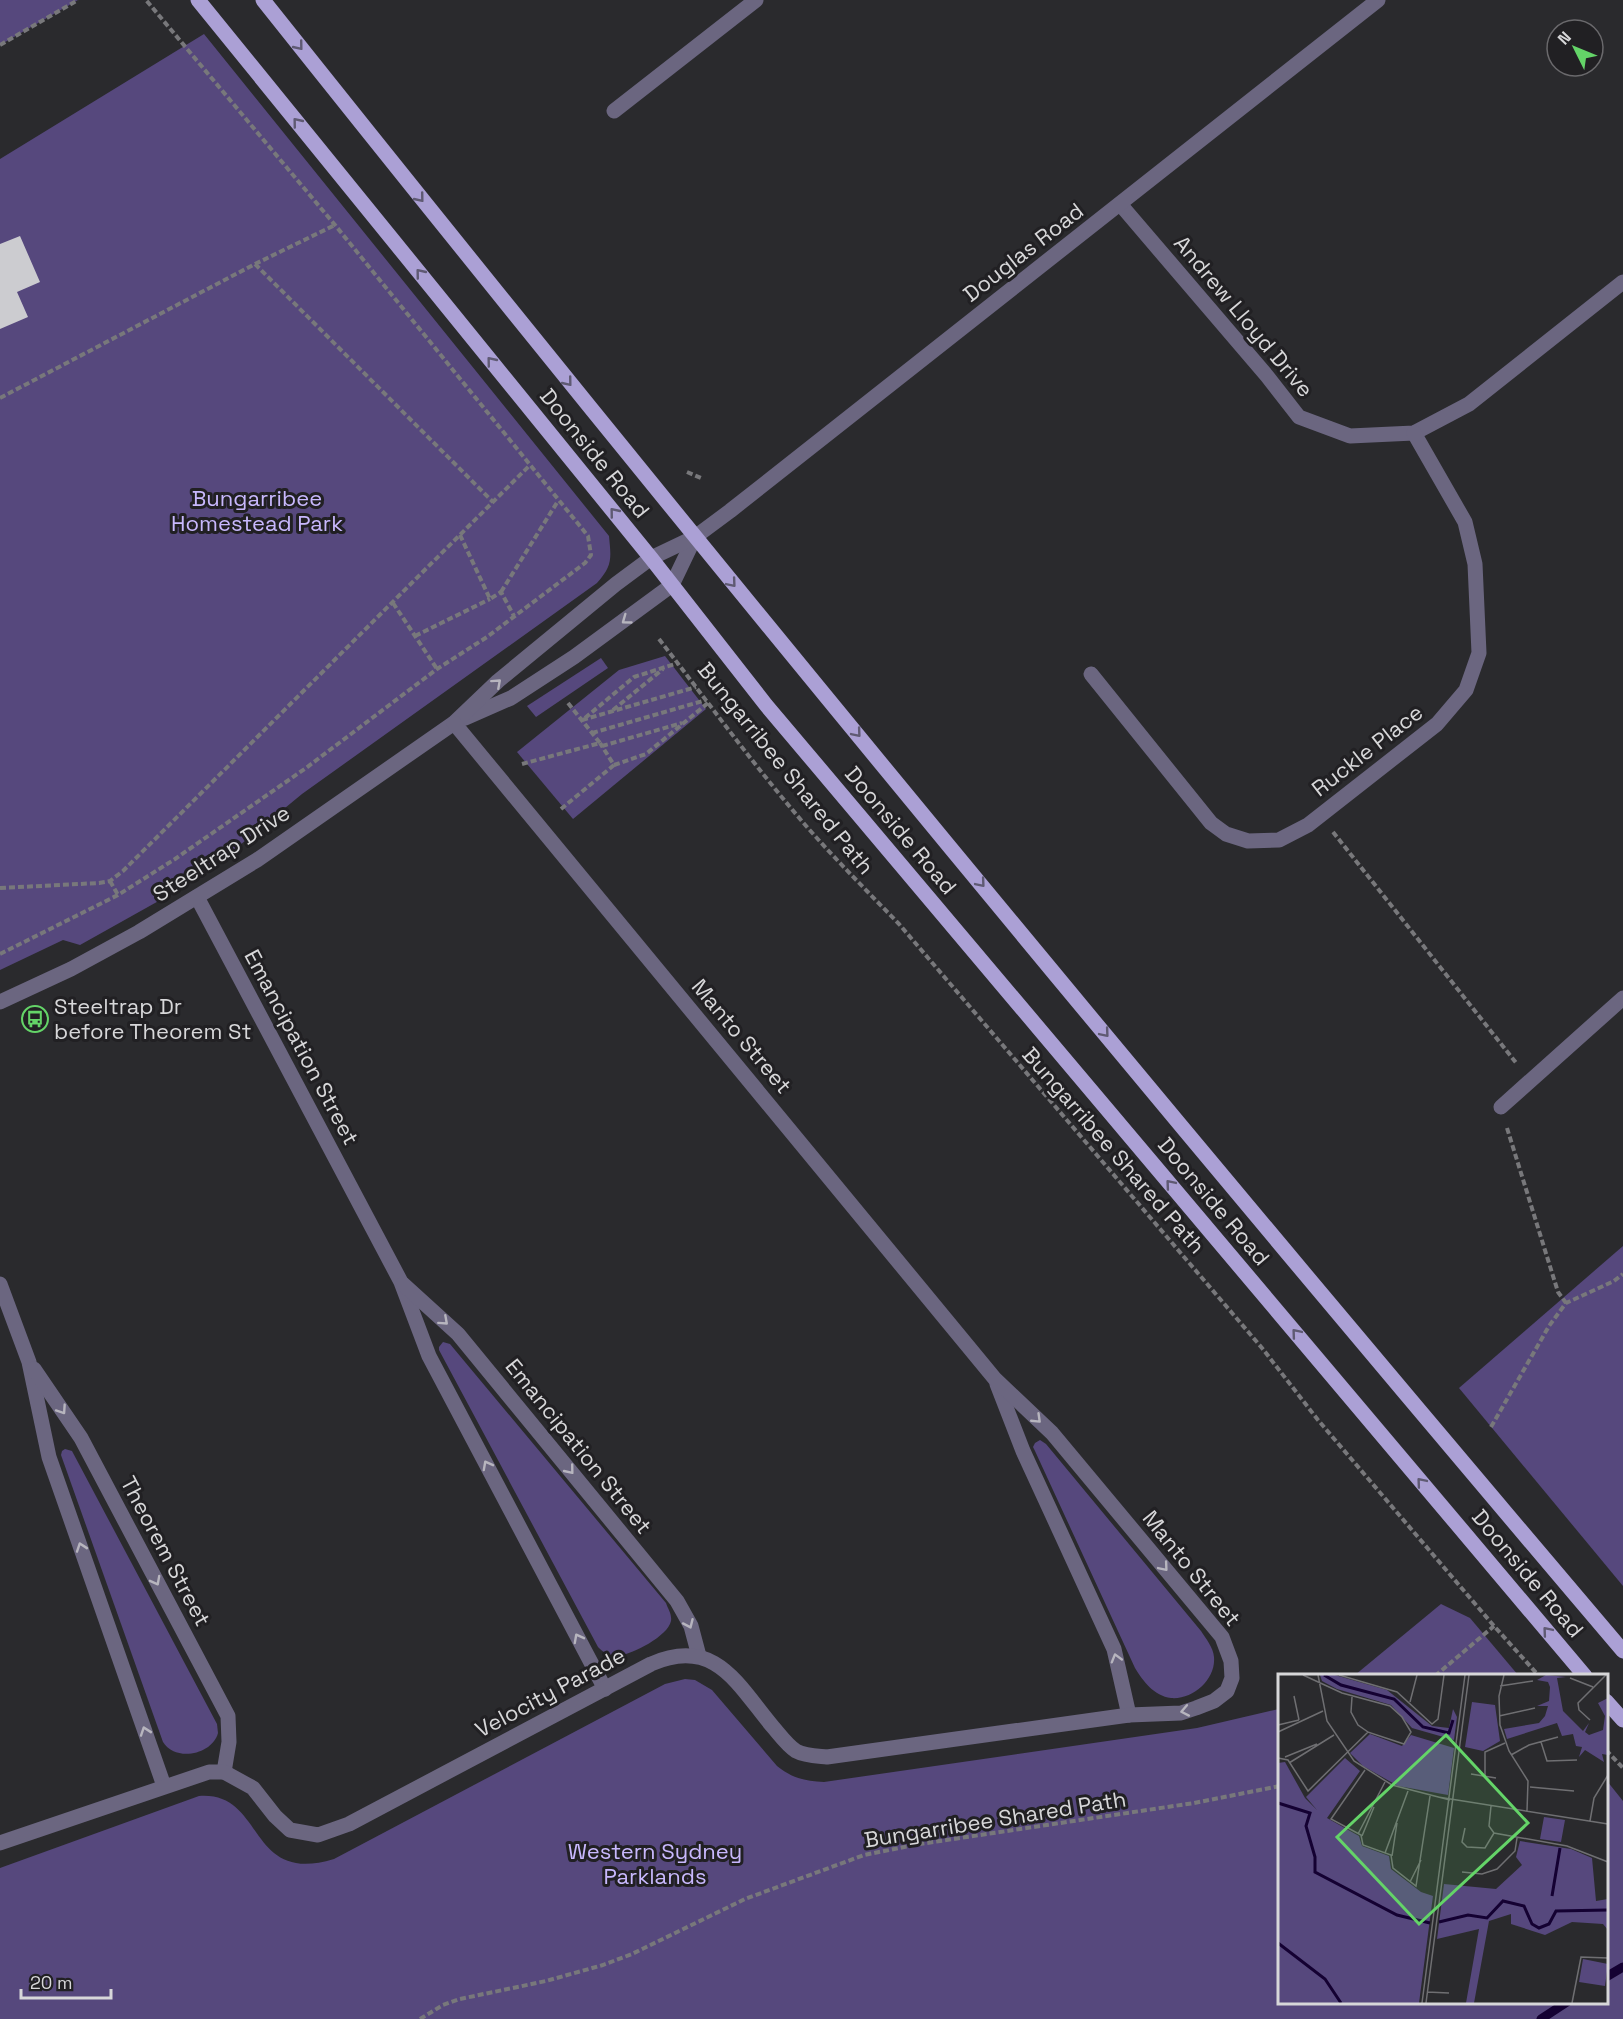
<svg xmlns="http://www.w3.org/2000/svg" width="1623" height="2019" viewBox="0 0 1623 2019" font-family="'Space Grotesk',sans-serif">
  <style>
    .green { fill: #56487d }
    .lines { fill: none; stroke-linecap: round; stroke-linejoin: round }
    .stream { stroke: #140132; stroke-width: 9 }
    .building { fill: #ccccd0 }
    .path { stroke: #78787b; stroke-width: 4; stroke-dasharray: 6 3; stroke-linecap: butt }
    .minor { stroke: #6b6680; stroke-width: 15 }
    .major { stroke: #aba0d5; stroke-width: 15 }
    .oneway { stroke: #5f5a73 }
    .oneway2 { stroke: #b7b5be }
    .labels { text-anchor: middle; stroke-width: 6; stroke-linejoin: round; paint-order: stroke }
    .street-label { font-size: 22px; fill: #d7d7d9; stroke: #212023 }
    .park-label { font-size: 22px; fill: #c8b8fd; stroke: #212023 }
    .poi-label { font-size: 22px; fill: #d7d7d9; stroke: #212023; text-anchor: start }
    .inset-river { fill: none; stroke: #140132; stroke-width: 3 }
    .inset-road { fill: none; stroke: #6f6f72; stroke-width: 1.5 }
    .view { fill: #64d468; fill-opacity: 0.15; stroke: #64d468; stroke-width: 3 }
    .inset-edge { fill: none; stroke: #d7d7d9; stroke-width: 3 }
  </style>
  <rect width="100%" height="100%" fill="#2a2a2d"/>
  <g class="green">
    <polygon points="0,0 78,0 0,45"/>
    <path d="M204,34L609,536C611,558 613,565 597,583L302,794L240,845L180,889L80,945L63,940L0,970V159Z"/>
    <polygon points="665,656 706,709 573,819 517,752 619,670"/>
    <polygon points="601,658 608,668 536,717 527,706"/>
    <polygon points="1623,1246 1623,1586 1459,1388"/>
    <path d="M443,1342L450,1344L666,1603C668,1609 672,1614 671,1621C668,1636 633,1654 618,1656C610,1657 604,1653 598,1647L439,1350V1347Z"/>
    <path d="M1040,1440L1046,1444L1201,1631C1206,1639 1213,1647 1214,1657C1216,1679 1193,1700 1171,1698C1154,1696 1143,1681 1135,1668L1035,1451L1033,1447L1035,1443Z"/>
    <path d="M65,1449L72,1451L217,1724C217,1724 218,1733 218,1733C212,1755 175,1762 163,1742L61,1455L62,1451Z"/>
    <polygon points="1441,1604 1470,1618 1518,1675 1355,1675"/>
    <path d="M685,1679L695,1680L712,1690L777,1766C792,1778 804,1781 824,1782L1197,1728L1279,1709L1280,2002H1606L1607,1781L1623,1801V2019H0V1868L199,1796C266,1791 246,1886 334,1859L665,1684Z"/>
  </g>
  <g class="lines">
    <g class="stream">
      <polyline points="1606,1977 1623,1967"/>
      <polyline points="1541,2019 1567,2002"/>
    </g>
  </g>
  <polygon class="building" points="20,236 40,282 17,292 28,317 0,329 0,244"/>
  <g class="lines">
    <g class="path">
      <polyline points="0,45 78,0"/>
      <polyline points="255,264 493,502"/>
      <polyline points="0,398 255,264 335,225"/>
      <polyline points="687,472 701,478"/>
      <polyline points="460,535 490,599 501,592 514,616"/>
      <polyline points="501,592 558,501"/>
      <polyline points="393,603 437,669"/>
      <polyline points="415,636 490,599"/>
      <path d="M659,639C708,702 755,767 807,827C837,861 868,892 899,924L1262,1348L1318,1420L1494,1626L1539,1676"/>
      <polyline points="613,710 663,669"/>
      <polyline points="585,718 634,677 678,663"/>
      <polyline points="582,720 696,687"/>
      <polyline points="592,733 706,700"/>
      <polyline points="602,746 682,723"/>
      <polyline points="522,764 600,743 568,703"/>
      <polyline points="614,765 646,754 708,703"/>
      <polyline points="561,809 614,765 600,743"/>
      <polyline points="1333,832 1517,1064"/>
      <polyline points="110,881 118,895"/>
      <polyline points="0,888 99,883 110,881 123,871 530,465"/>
      <polyline points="0,954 118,895 175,859 306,768 437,669 487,637 585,563 591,555 588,536 335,225 146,0"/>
      <polyline points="1507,1128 1558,1292 1566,1303"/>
      <polyline points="1491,1427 1549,1326 1566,1303 1614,1281 1623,1274"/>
      <polyline points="1435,1676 1494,1626"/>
      <polyline points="1606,1750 1623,1768"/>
      <polyline points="420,2019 443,2005 460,1999 546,1981 603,1965 632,1954 745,1899 864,1855 920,1844 1194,1803 1280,1786"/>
    </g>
    <g class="minor">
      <polyline points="614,111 756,0"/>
      <polyline points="1120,204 1267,376 1299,417 1350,436 1414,433 1469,404 1623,282"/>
      <polyline points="1091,674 1211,823 1226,834 1248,841 1279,840 1308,825 1437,724 1466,690 1479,653 1475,564 1465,522 1414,433"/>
      <polyline points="465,718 511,698 574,657 672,585 695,537"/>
      <polyline points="197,897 401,1282 429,1356 605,1689"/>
      <polyline points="0,1002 71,969 139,932 257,860 454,723 498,681 616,584 651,558 695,537 730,511 1378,0"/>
      <polyline points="1501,1107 1623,998"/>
      <polyline points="0,1284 29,1362 49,1457 164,1786"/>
      <polyline points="403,1284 458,1334 677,1601 691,1626 699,1656"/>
      <polyline points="34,1369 81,1438 228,1716 229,1742 224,1772"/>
      <polyline points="997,1384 1023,1451 1114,1649 1129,1715"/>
      <path d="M0,1843L209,1772H224L253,1788L275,1816L290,1830L318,1835L349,1824L651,1664C715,1636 737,1684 773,1727C780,1735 787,1745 796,1751C805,1756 817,1756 827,1757L1129,1715L1181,1713L1196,1708L1214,1701L1227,1691L1232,1678L1231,1661L1222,1637L1052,1433L995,1379L454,723"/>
    </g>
    <g class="major">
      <polyline points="198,0 651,558 766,705 1585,1676"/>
      <path d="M263,0C707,558 1162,1108 1623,1651"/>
      <polyline points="1606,1701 1623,1720"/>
    </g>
  </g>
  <defs><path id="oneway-chevron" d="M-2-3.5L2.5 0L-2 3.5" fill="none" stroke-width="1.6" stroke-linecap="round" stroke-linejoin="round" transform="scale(1.5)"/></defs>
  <g class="oneway">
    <use href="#oneway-chevron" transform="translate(299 46) rotate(51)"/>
    <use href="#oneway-chevron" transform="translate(297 122) rotate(-129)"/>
    <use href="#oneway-chevron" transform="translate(420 198) rotate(51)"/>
    <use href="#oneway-chevron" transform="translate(420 273) rotate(-129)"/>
    <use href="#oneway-chevron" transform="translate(491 361) rotate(-129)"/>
    <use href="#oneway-chevron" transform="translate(568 382) rotate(51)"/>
    <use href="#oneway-chevron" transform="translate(614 512) rotate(-129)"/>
    <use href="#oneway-chevron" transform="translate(732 583) rotate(50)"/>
    <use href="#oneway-chevron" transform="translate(857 733) rotate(50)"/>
    <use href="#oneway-chevron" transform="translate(981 883) rotate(50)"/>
    <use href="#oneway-chevron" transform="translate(1105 1033) rotate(50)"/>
    <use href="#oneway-chevron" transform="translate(1170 1184) rotate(-130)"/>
    <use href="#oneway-chevron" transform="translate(1296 1333) rotate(-130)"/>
    <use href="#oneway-chevron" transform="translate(1421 1482) rotate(-130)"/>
    <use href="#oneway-chevron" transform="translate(1547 1631) rotate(-130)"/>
  </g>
  <g class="oneway2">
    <use href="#oneway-chevron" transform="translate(626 620) rotate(144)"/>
    <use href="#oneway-chevron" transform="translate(497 683) rotate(-42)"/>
    <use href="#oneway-chevron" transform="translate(444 1321) rotate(42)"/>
    <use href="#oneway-chevron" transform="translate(62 1410) rotate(56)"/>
    <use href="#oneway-chevron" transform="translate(1037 1419) rotate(44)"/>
    <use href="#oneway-chevron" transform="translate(487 1465) rotate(-118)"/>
    <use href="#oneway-chevron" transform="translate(570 1470) rotate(51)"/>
    <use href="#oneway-chevron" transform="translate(81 1547) rotate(-109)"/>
    <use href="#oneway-chevron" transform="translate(1164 1567) rotate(50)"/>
    <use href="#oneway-chevron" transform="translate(156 1581) rotate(62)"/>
    <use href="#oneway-chevron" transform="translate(689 1624) rotate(66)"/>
    <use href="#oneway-chevron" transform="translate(578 1638) rotate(-118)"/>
    <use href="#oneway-chevron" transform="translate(1116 1658) rotate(-106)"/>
    <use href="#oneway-chevron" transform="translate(1185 1711) rotate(169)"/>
    <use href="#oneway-chevron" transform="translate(145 1731) rotate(-109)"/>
  </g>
  <defs>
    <symbol id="bus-ring" viewBox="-11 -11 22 22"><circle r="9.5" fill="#212023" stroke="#64d468" stroke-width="1.5"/><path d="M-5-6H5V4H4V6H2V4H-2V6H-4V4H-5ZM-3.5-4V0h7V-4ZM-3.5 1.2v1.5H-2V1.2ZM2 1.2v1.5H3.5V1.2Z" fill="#64d468"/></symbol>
  </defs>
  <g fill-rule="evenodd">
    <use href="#bus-ring" x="20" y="1004" width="30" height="30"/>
  </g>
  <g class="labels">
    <g class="street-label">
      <text transform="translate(1023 252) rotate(-38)" y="8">Douglas Road</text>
      <text transform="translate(1244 316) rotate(50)" y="8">Andrew Lloyd Drive</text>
      <text transform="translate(595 453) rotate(51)" y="8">Doonside Road</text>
      <text transform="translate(1367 750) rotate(-38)" y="8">Ruckle Place</text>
      <text transform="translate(786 768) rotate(51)" y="8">Bungarribee Shared Path</text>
      <text transform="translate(901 830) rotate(50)" y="8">Doonside Road</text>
      <text transform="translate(221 853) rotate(-33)" y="8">Steeltrap Drive</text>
      <text transform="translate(742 1036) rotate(50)" y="8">Manto Street</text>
      <text transform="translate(302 1047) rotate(62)" y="8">Emancipation Street</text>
      <text transform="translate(1114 1150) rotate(49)" y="8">Bungarribee Shared Path</text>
      <text transform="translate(1214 1201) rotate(50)" y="8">Doonside Road</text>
      <text transform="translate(579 1446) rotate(51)" y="8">Emancipation Street</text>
      <text transform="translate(166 1551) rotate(62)" y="8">Theorem Street</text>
      <text transform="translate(1192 1568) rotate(51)" y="8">Manto Street</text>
      <text transform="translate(1528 1573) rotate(50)" y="8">Doonside Road</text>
      <text transform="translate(550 1692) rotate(-28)" y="8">Velocity Parade</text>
      <text transform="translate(995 1819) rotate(-9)" y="8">Bungarribee Shared Path</text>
    </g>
    <g class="park-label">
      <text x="257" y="506">Bungarribee<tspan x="257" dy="25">Homestead Park</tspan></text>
      <text x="655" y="1859">Western Sydney<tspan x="655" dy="25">Parklands</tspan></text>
    </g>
    <g class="poi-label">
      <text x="54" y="1014">Steeltrap Dr<tspan x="54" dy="25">before Theorem St</tspan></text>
    </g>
  </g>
  <g transform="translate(1278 1674)">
    <rect width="330" height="330" fill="#2a2a2d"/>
    <path d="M42,1H57L109,16L154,52L171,54L175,35L179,43L176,66L134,54L113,31L59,15L44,7ZM268,1L288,3L279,4L285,37L305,57L311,49L307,58L311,61L325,56L327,42L320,29L330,24V81L324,80L326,88L307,76L301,83L304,73L298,72L295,60L284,62L279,49L229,65L226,55L261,49L267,42L270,32H259L271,27L272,13L270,8L259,6ZM194,28L217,31L222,67L205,77L187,73ZM92,60L124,72L133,61L176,74L170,121L120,112L85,92L72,79ZM67,84L82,97L49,144L81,162L84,172L111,182L113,195L143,218L155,222L141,329H0V89L7,88L27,124L39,136L28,123ZM266,143L287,146L283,168L262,165ZM242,167L293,175L314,184L318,227L330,225V256L325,250L294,248L267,261L233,250V240L211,247L196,329H188L201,255L159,265L166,210L218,215L244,191L238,183ZM305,285L330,290L327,312L301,308Z" fill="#56487d"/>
    <path class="inset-river" d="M46,1L63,11L116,25L145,53L171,59L175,46M0,129L32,139L28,152L37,183V198L119,241L152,249M274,222L282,174M161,248L190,241L209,244L225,227L246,232L254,250L261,254L271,250L278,237L330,236M0,269L47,305L63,329"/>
    <path class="inset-road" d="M40,1L49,47L76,87L114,111L172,126M61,1L119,18L154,50L160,45L166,1M226,1L221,22L222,51L231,77L250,107L249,137M292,4L315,13M222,12L255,7M16,22L21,46M74,23L73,38L80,51L90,58M132,28L139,1M221,42L257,34M312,46L301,36L300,29L328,1M0,51L21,46M0,58L45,37M263,68L269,87L299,86M233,81L251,71L280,63M7,83L39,70M0,84L10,86L30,117L90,58L126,70L133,58L124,43L112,32L64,19L25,1M11,89L56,61M87,96L53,145L83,161L85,171L113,181L115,194L138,212L152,122M193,100L218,104M207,102V78L227,69M252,113L296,117M160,123L330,150M213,132L211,152L216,159L289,172L330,188M312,147L316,124L330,101M187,154L184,168L189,173L207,174L216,159M80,160L107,108M84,162L96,133M107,179L130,117M114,182L119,149M184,198L204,200L219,195L237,177L239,164M132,208L143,186M149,318L171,319M144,329L187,1M148,329L191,1M294,329L303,283L330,284"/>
    <path class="view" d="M168,61L250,149L141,250L59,163Z"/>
    <rect width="330" height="330" class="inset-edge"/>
  </g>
  <g transform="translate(1575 48) rotate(313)"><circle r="28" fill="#212023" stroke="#6a696c" stroke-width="1.5"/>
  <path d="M0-4.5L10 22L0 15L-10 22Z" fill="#64d468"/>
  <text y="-9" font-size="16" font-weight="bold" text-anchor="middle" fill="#d7d7d9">N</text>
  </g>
  <path d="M21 1989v9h90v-9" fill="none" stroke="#d7d7d9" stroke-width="3"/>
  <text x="30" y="1989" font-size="18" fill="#d7d7d9" stroke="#212023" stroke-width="4.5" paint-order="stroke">20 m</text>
</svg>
